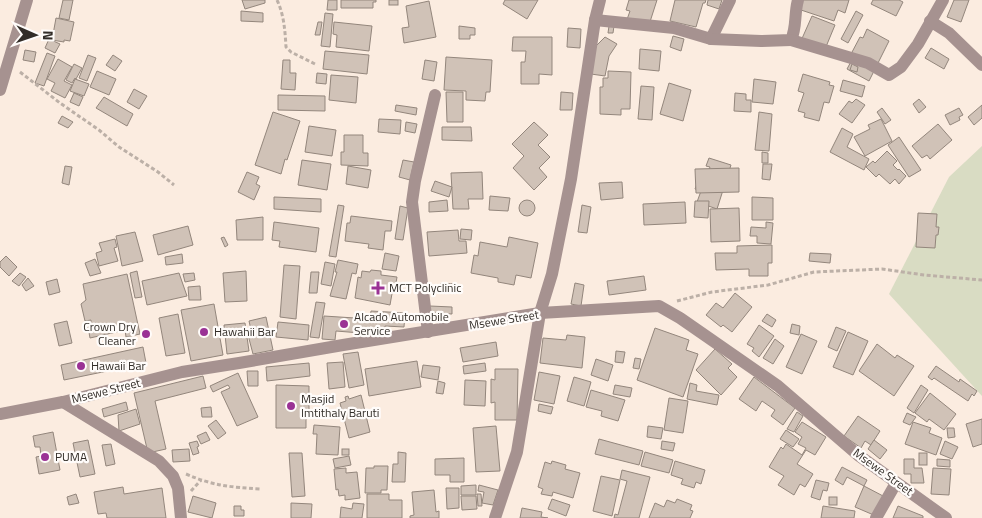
<svg xmlns="http://www.w3.org/2000/svg" width="982" height="518" viewBox="0 0 982 518" font-family="'Titillium Web',sans-serif">
  <style>
    .green { fill: #d9dcc3 }
    .building { fill: #d0c2b7; stroke: #93867c }
    .lines { fill: none; stroke-linecap: round; stroke-linejoin: round }
    .path { stroke: #bcb0a7; stroke-width: 3; stroke-dasharray: 4 2.5; stroke-linecap: butt }
    .minor { stroke: #a69290; stroke-width: 12 }
    .poi-dot { fill: #9a3295; stroke: #fffcfa; stroke-width: 2 }
    .labels { text-anchor: middle; stroke-width: 4.5; stroke-linejoin: round; paint-order: stroke }
    .poi-label { font-size: 12px; fill: #322d28; stroke: #fffcfa; text-anchor: start }
    .street-label { font-size: 12px; fill: #322d28; stroke: #fffcfa }
  </style>
  <rect width="100%" height="100%" fill="#fbece0"/>
  <polygon class="green" points="982,146 982,396 889,294 949,177"/>
  <g class="building">
    <polygon points="63,0 73,0 69,20 59,18"/>
    <polygon points="242,0 265,0 265,3 245,9"/>
    <polygon points="328,0 337,0 337,10 327,10"/>
    <polygon points="341,0 376,0 376,2 373,2 373,8 341,8"/>
    <rect x="389" y="0" width="9" height="5"/>
    <polygon points="505,0 538,0 527,19 503,4"/>
    <polygon points="629,0 657,0 648,28 625,25 630,11 626,10"/>
    <polygon points="675,0 706,0 705,3 703,3 696,27 670,21"/>
    <polygon points="708,0 722,0 719,9 707,5"/>
    <polygon points="801,0 849,0 845,13 838,10 834,21 798,9"/>
    <polygon points="873,0 899,0 903,2 896,16 871,4"/>
    <polygon points="954,0 969,0 961,22 947,17"/>
    <polygon points="429,1 436,37 404,43 402,28 409,27 406,6"/>
    <polygon points="241,11 263,13 263,22 241,21"/>
    <polygon points="856,11 863,15 848,43 841,39"/>
    <polygon points="325,13 333,14 330,47 321,46"/>
    <polygon points="812,16 835,25 823,54 800,43"/>
    <polygon points="56,18 74,22 70,41 64,40 64,42 52,40"/>
    <polygon points="318,22 322,22 320,35 315,35"/>
    <polygon points="334,22 372,26 369,51 336,47 337,35 333,34"/>
    <polygon points="459,26 475,28 475,35 470,35 470,39 459,39"/>
    <polygon points="609,26 614,26 613,33 608,33"/>
    <polygon points="568,28 581,29 580,48 567,47"/>
    <polygon points="867,29 889,41 869,81 847,69 854,56 851,54 860,37 863,38"/>
    <polygon points="673,36 684,39 681,51 670,47"/>
    <polygon points="513,37 552,37 552,75 539,74 539,84 521,84 521,62 525,62 526,51 512,51"/>
    <polygon points="605,37 617,44 609,56 605,76 591,74 596,46"/>
    <polygon points="49,39 60,44 55,53 45,48"/>
    <polygon points="931,48 949,59 944,69 925,58"/>
    <polygon points="640,49 661,51 659,71 639,69"/>
    <polygon points="25,50 36,52 34,62 23,60"/>
    <polygon points="325,51 369,55 367,74 323,69"/>
    <polygon points="47,53 55,56 44,86 35,83"/>
    <polygon points="88,55 96,58 87,81 79,78"/>
    <polygon points="113,55 122,61 115,71 106,65"/>
    <polygon points="446,57 492,60 490,92 486,92 485,101 466,100 466,91 444,90"/>
    <polygon points="58,59 72,67 64,81 72,85 65,98 51,91 55,83 47,79"/>
    <polygon points="283,60 290,60 290,73 296,73 295,90 281,89"/>
    <polygon points="425,60 437,62 434,81 422,79"/>
    <polygon points="74,64 82,68 76,79 75,78 72,83 66,80"/>
    <polygon points="852,64 858,67 857,72 850,70"/>
    <polygon points="97,71 116,79 109,95 90,87"/>
    <polygon points="608,71 631,72 630,109 621,109 621,115 600,114 600,87 603,87 603,78 608,78"/>
    <polygon points="317,73 327,74 326,84 316,83"/>
    <polygon points="803,74 830,82 829,85 834,86 829,103 824,102 819,121 804,117 805,113 798,111 804,93 798,91"/>
    <polygon points="331,75 358,77 356,103 329,100"/>
    <polygon points="75,79 89,84 84,96 70,91"/>
    <polygon points="754,79 776,82 773,104 752,102"/>
    <polygon points="843,80 865,86 862,97 840,91"/>
    <polygon points="669,83 691,90 683,121 660,114"/>
    <polygon points="641,86 654,87 652,120 638,119"/>
    <polygon points="134,89 147,96 139,109 127,102"/>
    <polygon points="446,92 463,92 463,122 447,122"/>
    <polygon points="561,92 573,93 572,110 560,110"/>
    <polygon points="74,93 83,97 79,106 70,102"/>
    <polygon points="735,93 746,94 746,100 751,100 751,112 734,111"/>
    <polygon points="278,95 325,96 325,111 278,110"/>
    <polygon points="104,97 133,114 127,126 96,108"/>
    <polygon points="856,99 865,105 852,123 839,114 849,101 852,103"/>
    <polygon points="919,99 926,107 919,113 913,104"/>
    <polygon points="396,105 417,108 416,115 395,111"/>
    <polygon points="982,105 982,118 974,125 968,117"/>
    <polygon points="882,108 891,120 885,124 877,112"/>
    <polygon points="959,108 963,115 959,117 960,120 950,125 945,115"/>
    <polygon points="273,112 300,121 287,160 285,159 281,174 255,165"/>
    <polygon points="759,112 772,114 769,151 755,150"/>
    <polygon points="62,116 73,122 68,128 58,123"/>
    <polygon points="379,119 401,120 400,134 378,132"/>
    <polygon points="881,119 892,141 865,156 854,137 870,129 868,125"/>
    <polygon points="406,122 417,124 415,133 405,131"/>
    <polygon points="534,122 548,135 538,145 550,157 539,168 547,177 534,190 513,168 524,156 512,144"/>
    <polygon points="938,124 952,140 930,159 927,155 922,158 912,146"/>
    <polygon points="309,126 336,130 332,156 305,152"/>
    <polygon points="442,127 471,127 472,141 442,140"/>
    <polygon points="842,128 853,134 847,147 869,159 864,170 830,152"/>
    <polygon points="344,135 363,135 363,153 368,153 368,166 341,165 341,152 344,152"/>
    <polygon points="899,137 921,170 909,177 888,145"/>
    <polygon points="887,151 897,161 893,165 898,170 899,169 906,176 899,184 895,179 890,184 879,174 876,177 866,167 873,161 875,163"/>
    <polygon points="762,152 768,153 768,163 762,163"/>
    <polygon points="709,158 731,165 717,209 697,202 701,191 695,189 701,172 707,174 710,167 706,166"/>
    <polygon points="302,160 331,164 327,190 298,185"/>
    <polygon points="403,160 414,162 410,180 399,177"/>
    <polygon points="763,164 772,164 770,180 762,179"/>
    <polygon points="65,166 72,167 69,185 62,183"/>
    <polygon points="348,166 371,170 368,188 346,184"/>
    <polygon points="739,168 739,192 696,193 695,169"/>
    <polygon points="247,172 259,177 256,184 260,186 254,200 238,192"/>
    <polygon points="482,172 483,199 468,199 469,209 453,209 451,173"/>
    <polygon points="435,181 452,187 449,197 431,191"/>
    <polygon points="622,182 623,198 601,200 599,183"/>
    <polygon points="490,196 510,198 508,211 489,210"/>
    <polygon points="274,197 321,199 321,212 274,209"/>
    <polygon points="752,197 773,198 773,220 752,220"/>
    <circle cx="527" cy="208" r="8"/>
    <polygon points="447,200 448,211 429,212 429,202"/>
    <polygon points="695,201 709,201 708,218 694,217"/>
    <polygon points="685,202 686,223 644,225 643,204"/>
    <polygon points="338,205 344,206 336,257 329,256"/>
    <polygon points="582,205 591,207 587,233 578,232"/>
    <polygon points="400,206 408,208 403,240 395,239"/>
    <polygon points="739,208 740,241 711,242 710,209"/>
    <polygon points="918,213 937,214 936,227 939,227 938,235 936,235 935,248 916,247"/>
    <polygon points="351,216 392,221 391,231 385,231 383,250 368,248 369,244 345,241 347,223 350,223"/>
    <polygon points="263,217 263,240 237,240 236,220"/>
    <polygon points="274,222 319,228 316,252 279,247 280,241 272,240"/>
    <polygon points="766,222 773,223 771,244 757,243 757,236 750,236 751,227 766,228"/>
    <polygon points="188,226 193,245 158,255 153,235"/>
    <polygon points="461,229 472,230 471,240 460,239"/>
    <polygon points="458,230 459,241 466,241 467,253 429,256 427,232"/>
    <polygon points="135,232 143,261 122,266 116,236"/>
    <polygon points="224,237 228,245 225,247 221,238"/>
    <polygon points="509,237 538,243 531,278 516,275 514,285 498,282 498,278 471,273 474,255 478,256 480,242 507,247"/>
    <polygon points="115,239 117,247 114,248 118,261 99,266 96,253 102,251 99,243"/>
    <polygon points="772,245 772,263 768,263 768,276 749,276 749,269 716,270 715,253 737,253 737,246"/>
    <polygon points="385,253 399,256 396,271 382,269"/>
    <polygon points="810,253 831,254 830,263 809,261"/>
    <polygon points="182,254 183,263 166,265 165,257"/>
    <polygon points="6,256 17,267 9,276 0,267 0,262"/>
    <polygon points="95,259 101,273 90,276 85,263"/>
    <polygon points="338,260 358,264 356,274 352,273 346,299 330,296 337,272 335,272"/>
    <polygon points="325,262 335,264 331,286 321,284"/>
    <polygon points="284,265 300,266 296,319 280,317"/>
    <polygon points="371,270 381,271 381,275 397,277 395,289 393,288 390,305 355,298 358,277 361,278 362,271 370,272"/>
    <polygon points="137,271 142,297 135,298 130,273"/>
    <polygon points="246,271 247,301 225,302 223,273"/>
    <polygon points="311,272 319,272 317,293 309,293"/>
    <polygon points="20,273 26,277 19,286 12,281"/>
    <polygon points="179,273 187,296 147,305 142,281"/>
    <polygon points="194,273 195,280 185,282 183,274"/>
    <polygon points="127,274 140,334 126,337 125,330 90,338 88,327 91,326 91,320 85,321 81,304 86,300 83,284"/>
    <polygon points="644,276 646,290 609,295 607,281"/>
    <polygon points="28,278 34,286 26,291 22,285"/>
    <polygon points="57,279 60,292 49,295 46,282"/>
    <polygon points="441,283 456,284 455,292 441,291"/>
    <polygon points="575,283 584,285 581,306 571,304"/>
    <polygon points="200,286 201,300 189,300 188,287"/>
    <polygon points="735,293 752,307 732,332 723,325 721,327 706,315 716,303 723,308"/>
    <polygon points="316,302 325,303 319,338 310,337"/>
    <polygon points="214,304 223,355 191,361 181,310"/>
    <polygon points="430,306 452,307 452,314 430,313"/>
    <polygon points="371,311 405,313 404,327 385,326 385,335 336,331 335,340 322,339 324,316 370,319"/>
    <polygon points="178,314 185,353 166,356 159,318"/>
    <polygon points="767,314 776,320 772,327 762,321"/>
    <polygon points="266,317 273,350 253,354 248,335 252,334 249,321"/>
    <polygon points="67,321 72,343 59,346 54,324"/>
    <polygon points="278,322 309,325 308,340 276,337"/>
    <polygon points="245,323 249,351 227,354 224,325"/>
    <polygon points="792,324 800,326 799,335 790,333"/>
    <polygon points="759,325 774,336 759,357 752,351 754,348 747,344"/>
    <polygon points="836,327 846,331 837,351 828,347"/>
    <polygon points="655,328 689,340 686,350 698,354 683,397 637,380"/>
    <polygon points="848,332 868,341 853,375 833,367"/>
    <polygon points="801,334 817,341 802,374 786,367"/>
    <polygon points="567,335 585,337 582,368 540,363 543,338 566,340"/>
    <polygon points="775,339 784,346 773,364 763,358"/>
    <polygon points="496,342 498,356 463,362 460,348"/>
    <polygon points="877,344 895,358 897,355 914,366 894,396 859,371"/>
    <polygon points="143,347 146,363 64,380 61,365"/>
    <polygon points="715,349 732,364 728,368 737,377 721,395 696,370"/>
    <polygon points="616,351 625,352 623,363 615,362"/>
    <polygon points="358,352 364,385 349,388 343,354"/>
    <polygon points="635,358 641,359 639,369 633,368"/>
    <polygon points="596,359 613,365 608,381 591,375"/>
    <polygon points="417,361 421,387 369,396 365,369"/>
    <polygon points="343,362 345,387 329,389 327,363"/>
    <polygon points="309,363 310,376 267,381 266,367"/>
    <polygon points="485,363 486,371 464,374 463,366"/>
    <polygon points="423,365 440,367 438,380 421,377"/>
    <polygon points="936,366 959,382 960,379 977,391 974,396 972,394 968,401 934,378 932,380 928,377"/>
    <polygon points="495,369 518,369 517,420 495,420 495,402 491,403 491,379 495,380"/>
    <polygon points="247,371 258,371 258,386 248,386"/>
    <polygon points="539,372 560,376 554,404 534,400"/>
    <polygon points="238,373 258,417 237,426 221,392 230,388 228,385 213,392 210,386"/>
    <polygon points="203,376 206,388 155,401 166,449 148,453 134,393"/>
    <polygon points="574,377 591,382 584,406 567,401"/>
    <polygon points="754,377 795,408 783,425 771,416 775,410 762,401 756,411 739,399"/>
    <polygon points="465,380 486,381 485,406 464,405"/>
    <polygon points="438,381 445,383 443,394 436,393"/>
    <polygon points="690,383 697,385 696,391 719,395 717,405 687,399"/>
    <polygon points="276,385 309,386 309,411 306,411 306,428 276,428"/>
    <polygon points="615,385 632,388 630,397 613,394"/>
    <polygon points="921,385 928,390 914,413 907,408"/>
    <polygon points="591,390 625,400 618,421 601,416 602,411 586,407"/>
    <polygon points="930,393 956,414 944,430 929,419 927,422 915,413"/>
    <polygon points="361,395 370,432 349,438 340,403 346,401 345,397 348,396 349,399"/>
    <polygon points="669,398 688,401 683,433 664,430"/>
    <polygon points="126,402 128,410 104,417 102,409"/>
    <polygon points="539,404 553,407 551,414 538,411"/>
    <polygon points="211,407 212,417 202,417 201,408"/>
    <polygon points="136,409 140,424 119,431 118,415"/>
    <polygon points="797,412 803,416 794,432 787,429"/>
    <polygon points="907,413 916,417 910,425 903,422"/>
    <polygon points="858,416 880,431 871,445 865,441 861,448 844,436"/>
    <polygon points="982,419 982,444 973,447 966,424"/>
    <polygon points="216,420 226,433 218,439 208,426"/>
    <polygon points="802,422 826,437 815,455 806,450 797,464 813,474 805,487 800,484 794,495 778,485 784,476 769,467 781,447 783,449 786,444 802,455 806,448 798,444 802,437 795,432"/>
    <polygon points="913,422 931,428 929,433 942,438 936,455 905,444"/>
    <polygon points="314,425 340,427 338,455 316,454 317,434 313,434"/>
    <polygon points="496,426 500,471 476,472 473,428"/>
    <polygon points="648,426 663,428 661,439 647,437"/>
    <polygon points="947,428 954,428 955,437 948,438"/>
    <polygon points="786,430 799,439 793,447 780,439"/>
    <polygon points="53,432 60,470 39,474 36,457 41,456 40,447 35,447 33,436"/>
    <polygon points="206,432 210,440 201,444 197,436"/>
    <polygon points="599,439 643,451 639,465 595,454"/>
    <polygon points="88,440 95,474 80,477 73,443"/>
    <polygon points="874,440 887,450 880,459 868,449"/>
    <polygon points="197,441 199,446 197,447 199,453 193,455 189,443"/>
    <polygon points="662,441 675,443 673,451 661,449"/>
    <polygon points="945,441 958,447 952,459 940,454"/>
    <polygon points="111,444 115,464 106,466 102,445"/>
    <polygon points="189,449 190,461 173,462 172,450"/>
    <rect x="342" y="449" width="7" height="6"/>
    <polygon points="398,452 406,453 405,482 392,482 393,464 398,464"/>
    <polygon points="645,452 673,460 669,473 641,466"/>
    <polygon points="289,453 302,453 305,496 292,497"/>
    <rect x="919" y="453" width="8" height="12"/>
    <polygon points="349,456 351,465 335,468 333,459"/>
    <polygon points="464,458 464,482 450,482 450,475 435,475 435,459"/>
    <polygon points="904,459 914,459 914,468 922,468 924,483 911,483 911,474 904,474"/>
    <polygon points="937,459 950,460 950,467 937,466"/>
    <polygon points="552,461 566,465 565,469 580,473 573,498 553,492 552,496 541,494 543,489 538,487 545,462 551,464"/>
    <polygon points="675,461 705,470 701,484 696,482 694,488 681,484 683,479 671,475"/>
    <polygon points="374,466 388,466 387,490 381,490 381,493 365,493 366,468 374,468"/>
    <polygon points="842,467 867,480 864,486 847,477 843,485 835,480"/>
    <polygon points="346,468 346,473 357,472 360,498 345,500 345,495 339,496 338,489 336,490 334,469"/>
    <polygon points="933,468 951,469 949,495 931,494"/>
    <polygon points="622,470 650,477 639,518 614,518 615,514 618,515 627,481 620,479"/>
    <polygon points="601,476 620,480 612,516 593,511"/>
    <polygon points="816,480 829,483 827,491 823,490 820,500 811,497"/>
    <polygon points="476,485 476,495 461,495 461,486"/>
    <polygon points="479,485 498,490 493,505 482,503 484,492 478,491"/>
    <polygon points="864,486 885,497 876,516 855,507"/>
    <polygon points="123,487 124,494 162,488 166,518 107,518 106,513 98,514 94,492"/>
    <polygon points="446,488 459,488 459,508 447,509"/>
    <polygon points="434,490 436,512 439,511 439,518 410,518 410,516 414,515 412,492"/>
    <polygon points="76,494 79,503 69,505 67,497"/>
    <polygon points="367,494 389,494 389,500 402,500 402,518 367,518"/>
    <polygon points="477,494 481,494 482,506 478,506"/>
    <polygon points="193,496 216,503 212,518 188,512"/>
    <polygon points="461,496 476,496 477,509 462,510"/>
    <rect x="829" y="497" width="8" height="8"/>
    <polygon points="552,499 570,505 566,516 548,509"/>
    <polygon points="677,499 692,505 690,510 693,511 690,518 649,518 655,503 664,507 667,500 675,503"/>
    <polygon points="291,503 312,504 311,518 291,518"/>
    <polygon points="353,503 364,504 362,518 340,518 341,507 352,509"/>
    <polygon points="234,506 241,506 241,510 244,510 244,516 234,516"/>
    <polygon points="823,506 855,511 854,518 821,518"/>
    <polygon points="898,506 923,516 923,518 893,518"/>
    <polygon points="522,508 542,512 541,517 548,518 520,518"/>
  </g>
  <g class="lines">
    <g class="path">
      <path d="M277,0C284,15 285,30 286,47L291,52L317,65"/>
      <polyline points="20,72 60,103 99,130 119,147 158,172 174,185"/>
      <polyline points="677,301 712,292 768,285 814,272 882,269 924,275 982,280"/>
      <path d="M186,474C214,486 230,487 260,489"/>
      <polyline points="191,491 201,480"/>
    </g>
    <g class="minor">
      <polyline points="595,20 674,28 711,39 730,0"/>
      <polyline points="930,21 949,33 982,65"/>
      <path d="M711,39L761,41L791,40C797,27 794,14 798,0"/>
      <polyline points="791,40 868,63 889,75 901,67 918,44 943,0"/>
      <polyline points="0,90 27,0"/>
      <polyline points="428,332 412,202 415,181 435,95"/>
      <polyline points="63,402 159,461 173,476 178,488 181,518"/>
      <polyline points="0,414 63,402 182,372 239,363 343,345 540,313 659,306 680,318 778,386 858,455 946,518"/>
      <polyline points="495,518 517,452 540,313 552,274 571,179 595,20 600,0"/>
      <polyline points="876,518 896,483"/>
    </g>
  </g>
  <g class="poi-dot">
    <path d="M375.5 280.5h5v5h5v5h-5v5h-5v-5h-5v-5h5z"/>
    <circle cx="344" cy="324" r="5"/>
    <circle cx="204" cy="332" r="5"/>
    <circle cx="146" cy="334" r="5"/>
    <circle cx="81" cy="366" r="5"/>
    <circle cx="291" cy="406" r="5"/>
    <circle cx="45" cy="457" r="5"/>
  </g>
  <g class="labels">
    <g class="poi-label">
      <text x="389" y="292">MCT Polyclinic</text>
      <text x="354" y="321">Alcado Automobile<tspan x="354" dy="14">Service</tspan></text>
      <text x="136" y="331" text-anchor="end">Crown Dry<tspan x="136" dy="14">Cleaner</tspan></text>
      <text x="214" y="336">Hawahii Bar</text>
      <text x="91" y="370">Hawaii Bar</text>
      <text x="301" y="403">Masjid<tspan x="301" dy="14">Imtithaly Baruti</tspan></text>
      <text x="55" y="461">PUMA</text>
    </g>
    <g class="street-label">
      <text transform="translate(504 320) rotate(-9)" y="4">Msewe Street</text>
      <text transform="translate(106 391) rotate(-14)" y="4">Msewe Street</text>
      <text transform="translate(883 472) rotate(36)" y="4">Msewe Street</text>
    </g>
  </g>
  <g transform="translate(35 35) rotate(92)" stroke="#fffcfa" stroke-width="4" paint-order="stroke">
  <path d="M0-4L9 19L0 12L-9 19Z" fill="#322d28"/>
  <text y="-8" font-size="14" font-weight="bold" text-anchor="middle" fill="#322d28">N</text>
  </g>
</svg>
